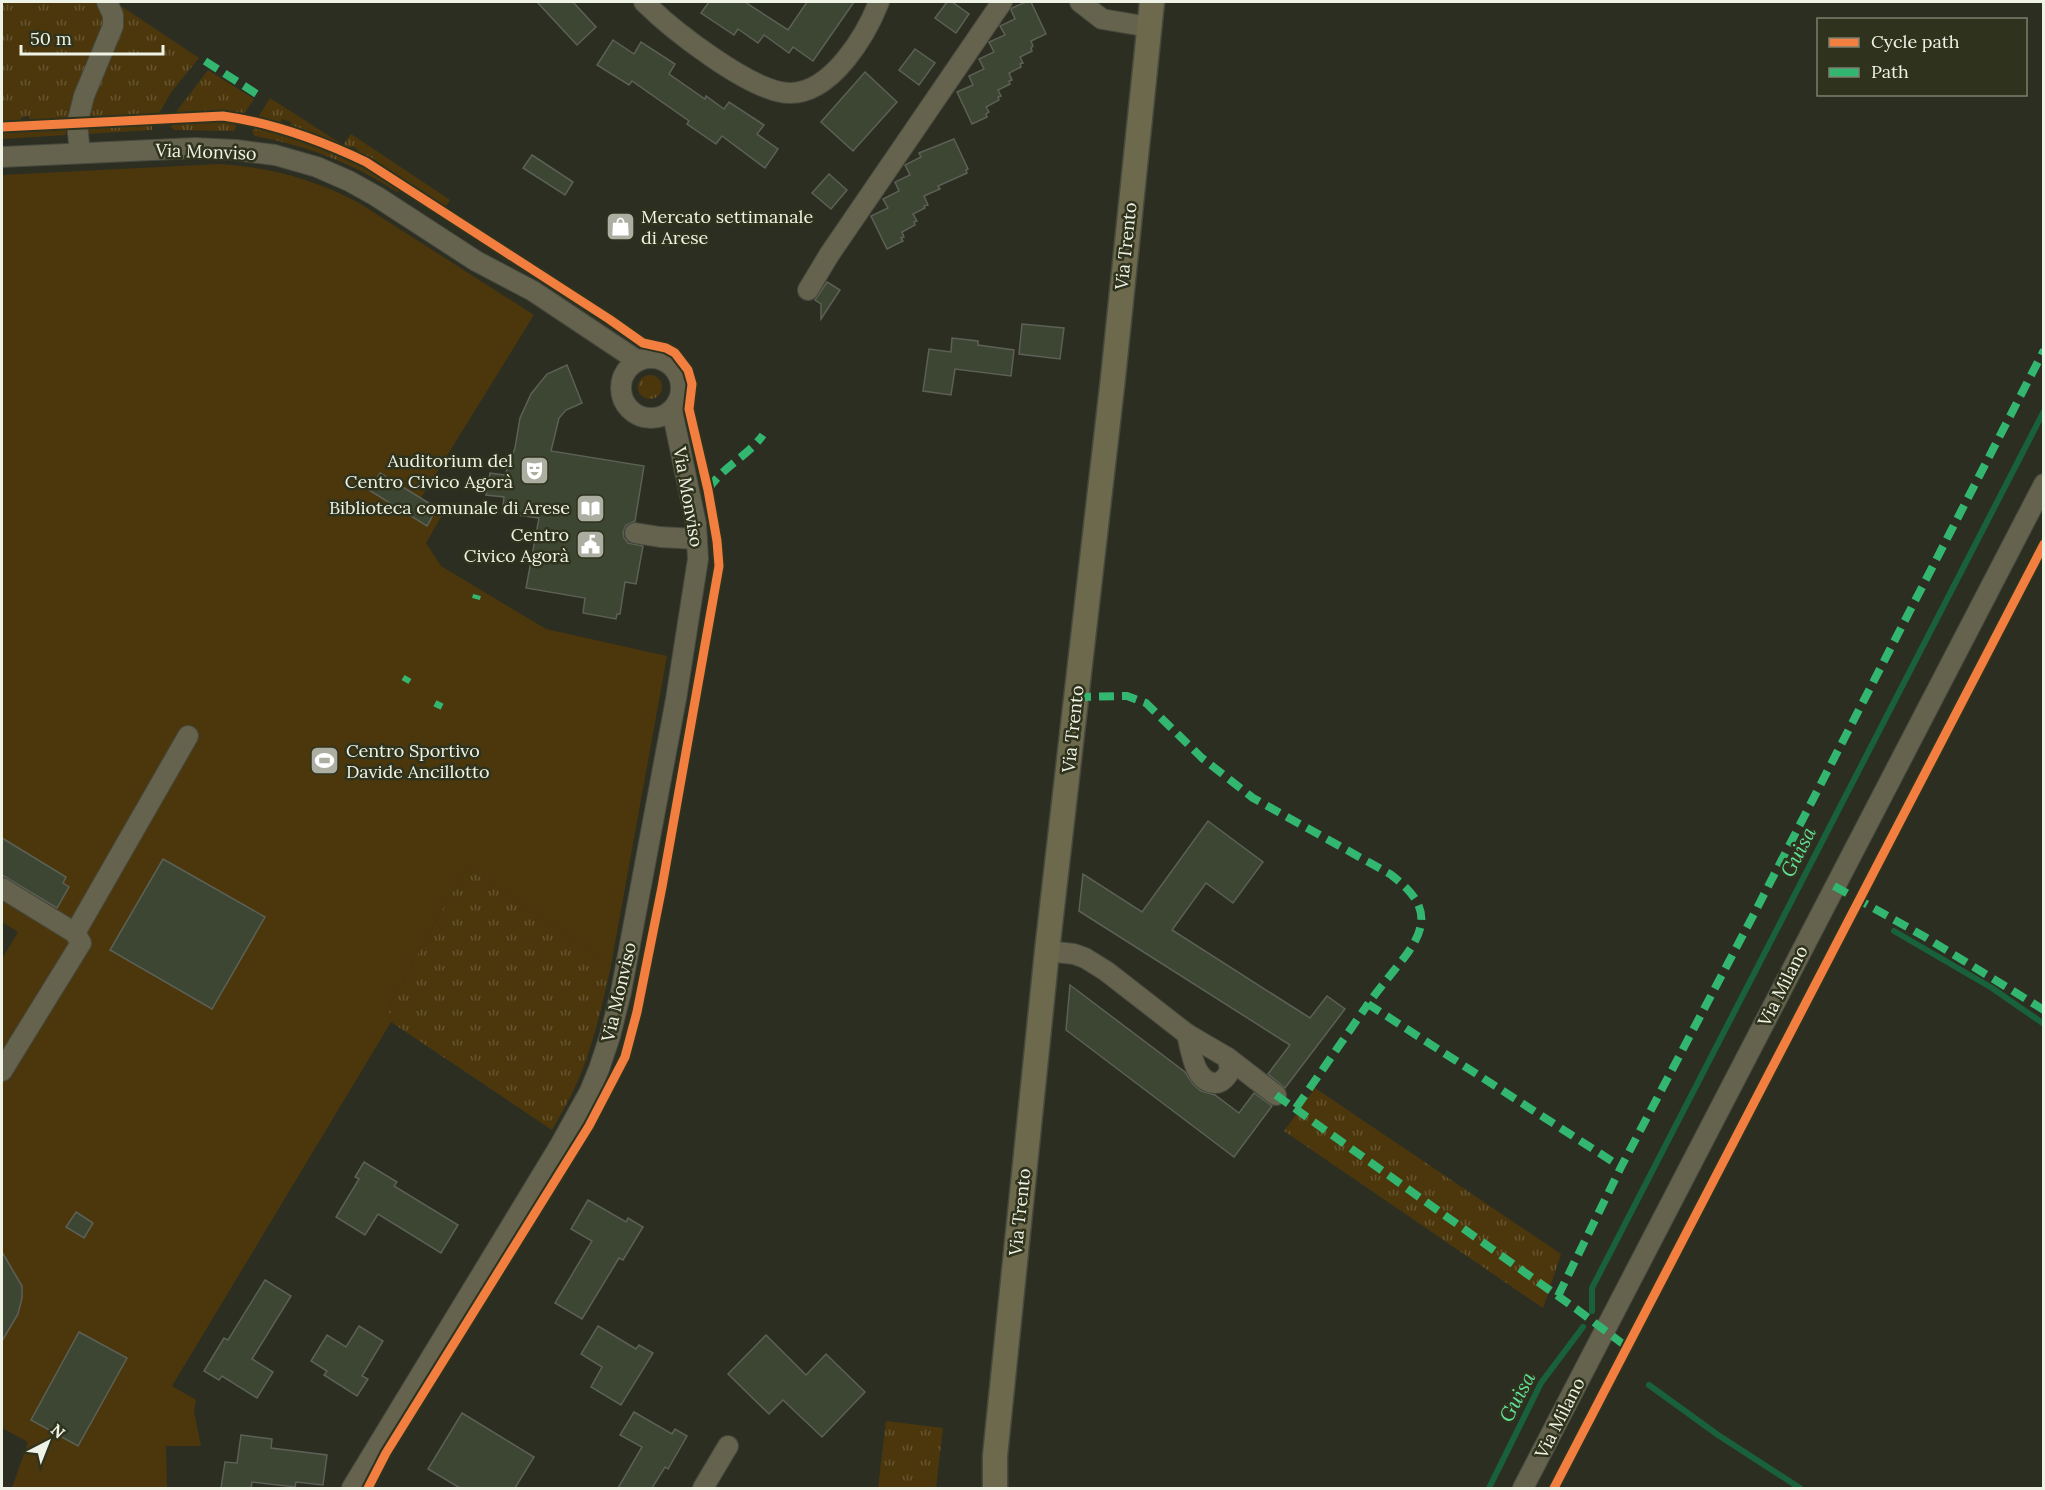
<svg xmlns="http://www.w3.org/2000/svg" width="2045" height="1490" viewBox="0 0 2045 1490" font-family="Lora,serif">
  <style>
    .grass { fill: url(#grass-tufts) }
    .pitch { fill: #4c370d }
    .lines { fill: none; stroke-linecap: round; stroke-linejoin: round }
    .stream { stroke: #18613b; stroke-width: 6 }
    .building { fill: #3c4632; stroke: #5c6056; stroke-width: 1.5 }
    .minor-casing { stroke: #46493e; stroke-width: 22 }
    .major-casing { stroke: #46493e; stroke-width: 27 }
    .minor { stroke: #65624d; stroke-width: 20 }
    .major { stroke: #6d694c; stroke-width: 24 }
    .quiet { stroke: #33b770; stroke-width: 8; stroke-dasharray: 15 8; stroke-linecap: butt }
    .cycleway-casing { stroke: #2f331d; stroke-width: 13 }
    .cycleway { stroke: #f27e40; stroke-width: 9 }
    .labels { text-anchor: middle; stroke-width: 5; stroke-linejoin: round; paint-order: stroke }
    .street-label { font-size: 18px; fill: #eff3e5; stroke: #2f331d }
    .poi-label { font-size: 18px; fill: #eff3e5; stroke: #2f331d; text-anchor: end }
    .water-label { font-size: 20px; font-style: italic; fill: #61e29a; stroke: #2f331d }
  </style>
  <defs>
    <pattern id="grass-tufts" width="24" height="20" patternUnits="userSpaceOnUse" patternTransform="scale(1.5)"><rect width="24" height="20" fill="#4c370d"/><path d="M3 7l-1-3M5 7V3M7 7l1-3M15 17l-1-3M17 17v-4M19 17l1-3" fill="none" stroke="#665430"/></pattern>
  </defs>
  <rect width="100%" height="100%" fill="#2c2e22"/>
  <g class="grass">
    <polygon points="2,2 99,2 107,27 72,120 30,123 29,116 21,118 21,123 2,124"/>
    <polygon points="115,2 199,58 172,91 158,115 86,119"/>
    <polygon points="208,70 254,99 241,118 213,114 173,116"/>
    <path d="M270,98L343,145L351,134L450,200L445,208L357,153L358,150L352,146L350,149C329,142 311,132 290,126L291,122L282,119L279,125L257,119Z"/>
    <polygon points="221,122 237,124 234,131 174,130 171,127 172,124 175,123"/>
    <polygon points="152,125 152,130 86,134 85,129"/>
    <path d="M258,127L330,151L367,168L398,187L399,191L397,192C353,163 308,146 255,136L252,131L254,128Z"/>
    <polygon points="66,130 66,135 2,139 2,133"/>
    <circle cx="650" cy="387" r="12"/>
    <path d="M466,867L611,965C604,997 597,1029 586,1060C578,1084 565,1107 552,1130L391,1022L388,1008Z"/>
    <polygon points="1315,1088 1561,1254 1543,1308 1284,1131"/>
    <polygon points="886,1421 943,1428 936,1488 878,1488"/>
  </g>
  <path class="pitch" d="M219,164C269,167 314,179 359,203L534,315L421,498L444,512L426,543L441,566L546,629L667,656L611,965L466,867L388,1008L391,1022L172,1386L196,1400L194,1411L201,1446H166L167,1488H12L28,1442L2,1428V959L18,932L2,922V175Z"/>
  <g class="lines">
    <g class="stream">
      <polyline points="1894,931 1992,988 2044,1024"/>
      <polyline points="1592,1311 1592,1288 2044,411"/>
      <polyline points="1649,1385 1718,1435 1800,1488"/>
      <polyline points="1489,1488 1541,1383 1583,1327"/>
    </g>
  </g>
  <g class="building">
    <polygon points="537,2 573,2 596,27 577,45"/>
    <polygon points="709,2 745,2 788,30 807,2 854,2 813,61 793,47 789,53 764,35 758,43 738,29 734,35 701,13"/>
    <polygon points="947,2 952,2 969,14 956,33 935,18"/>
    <polygon points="1026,2 1031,2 1046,34 1031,41 1033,46 1031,48 1032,51 1020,57 1023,63 1020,64 1021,67 1009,73 1012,80 1009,81 1010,84 998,90 1001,96 998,97 999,100 986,107 989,112 986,114 987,117 972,124 957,92 973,85 969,76 984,69 979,59 994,52 989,42 1005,35 1000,26 1015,19 1011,10 1012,8"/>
    <polygon points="613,40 634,54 641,42 675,64 669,74 705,99 706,96 724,109 729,102 764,125 757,134 778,149 765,168 722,136 716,144 687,124 689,121 632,81 629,85 597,65"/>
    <polygon points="915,49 935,63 919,85 899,70"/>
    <polygon points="865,72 897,102 853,151 821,122"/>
    <polygon points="954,139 968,169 966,170 967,173 938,186 940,189 924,196 928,205 924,206 925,208 913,214 917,221 914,222 915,225 902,232 904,237 901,238 903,241 887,249 871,216 888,208 883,199 899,191 895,182 910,175 905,165 921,157 919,153"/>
    <polygon points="532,155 573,182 565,195 523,168"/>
    <polygon points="829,174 847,190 831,209 812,193"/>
    <polygon points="827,282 840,290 821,319 821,304 815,300"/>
    <polygon points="1022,324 1064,328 1060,359 1019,354"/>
    <polygon points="952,338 978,341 978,345 1014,350 1011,376 955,369 951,395 923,391 929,349 951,352"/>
    <polygon points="567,365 582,403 566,410 559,418 551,451 644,466 635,521 626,525 623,532 624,538 628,543 643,546 636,584 625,582 620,614 617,614 616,619 583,613 585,598 526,588 539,518 502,513 504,497 486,495 490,473 505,475 515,448 520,418 531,394 547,374"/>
    <polygon points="380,473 437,508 427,526 369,490"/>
    <polygon points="1208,821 1263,862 1233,903 1206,883 1172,930 1310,1018 1327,996 1345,1009 1285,1088 1268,1074 1290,1045 1079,911 1083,874 1142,912"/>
    <polygon points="2,838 66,877 63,883 69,887 57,908 2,875"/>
    <polygon points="163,859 265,917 212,1009 110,950"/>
    <polygon points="1070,985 1185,1072 1193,1084 1201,1091 1215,1095 1239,1113 1254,1093 1272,1106 1234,1157 1066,1030"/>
    <polygon points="364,1162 397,1182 394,1186 458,1225 441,1253 378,1214 365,1235 336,1217 359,1179 355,1177"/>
    <polygon points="588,1200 626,1222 628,1218 643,1227 623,1260 619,1258 582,1319 555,1303 592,1241 571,1229"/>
    <polygon points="76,1212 93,1223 84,1238 66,1227"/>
    <polygon points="2,1252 22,1286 22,1298 18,1314 2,1341"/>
    <polygon points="265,1280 291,1296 252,1359 273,1372 257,1398 222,1376 219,1380 204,1371 224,1338 228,1340"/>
    <polygon points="359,1326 383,1341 362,1376 368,1379 357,1396 324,1375 327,1371 311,1361 327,1335 346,1347"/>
    <polygon points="598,1326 636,1349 639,1345 653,1353 621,1405 591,1387 602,1367 581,1354"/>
    <polygon points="79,1332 127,1358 78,1446 31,1420"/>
    <polygon points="766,1335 806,1375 826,1354 865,1392 822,1437 783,1400 769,1414 728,1374"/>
    <polygon points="634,1412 672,1434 675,1429 687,1436 668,1469 665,1467 652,1488 618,1488 642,1447 620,1435"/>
    <polygon points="462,1413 534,1457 515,1488 460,1488 428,1469"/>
    <polygon points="241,1435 272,1439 271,1448 327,1455 323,1485 296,1482 295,1487 252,1482 251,1488 221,1488 225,1462 237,1463"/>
  </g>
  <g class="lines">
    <defs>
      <g id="minor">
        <path d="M644,2C671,29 752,93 790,93C832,93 866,35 879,2"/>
        <polyline points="1080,2 1102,19 1149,27"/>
        <polyline points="80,153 77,124 84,96 113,26 113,15 107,2"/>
        <polyline points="2,157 195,148 236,150 275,155 317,167 349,181 376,196 476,261 533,291 638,361"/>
        <polyline points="808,290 829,255 1002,2"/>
        <circle cx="651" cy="388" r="30"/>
        <polyline points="635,533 660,537 697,539"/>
        <polyline points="2,888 75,933"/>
        <polyline points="1047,951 1074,954 1085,958 1106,971 1187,1034 1228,1058 1276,1095"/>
        <path d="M1187,1034C1191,1050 1194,1082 1215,1083C1222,1083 1227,1076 1230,1071L1228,1058"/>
        <polyline points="2,1071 81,943 75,933 188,736"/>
        <polyline points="352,1488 559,1147 590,1091 599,1069 610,1036 621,992 676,699 698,559 696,524 672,410"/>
        <polyline points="703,1488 728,1446"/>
        <polyline points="1523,1488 2044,484"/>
      </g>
      <polyline id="major" points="995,1488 995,1456 1047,951 1113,378 1152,2"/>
    </defs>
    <use href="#minor" class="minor-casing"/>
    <use href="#major" class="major-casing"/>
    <use href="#minor" class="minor"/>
    <use href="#major" class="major"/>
    <g class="quiet">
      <polyline points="205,61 263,98"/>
      <path d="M708,490C722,467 748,456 763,435"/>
      <polyline points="476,599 477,595"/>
      <polyline points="405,682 408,677"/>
      <path d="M1076,697L1127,696L1146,703L1202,758L1253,798L1390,874C1430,904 1430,926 1400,963C1389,977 1378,990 1368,1004L1621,1167"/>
      <polyline points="437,708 440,702"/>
      <polyline points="1834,886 1925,937 2044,1010"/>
      <polyline points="1276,1095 1579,1311 1627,1347"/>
      <polyline points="1296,1108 1368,1004"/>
      <polyline points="1558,1296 1621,1167 1756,910 2044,350"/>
    </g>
    <defs>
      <g id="cycleway">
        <path d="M2,127L223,116C273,123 320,140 366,162L609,319L643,343L666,348L675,353L688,370L692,384L689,409L708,490L717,541L719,566L662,887L637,1012L625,1057L589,1126L386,1453L368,1488"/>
        <polyline points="1554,1488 2044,544"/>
      </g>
    </defs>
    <use href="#cycleway" class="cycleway-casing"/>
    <use href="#cycleway" class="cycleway"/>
  </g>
  <defs>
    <symbol id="shop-square" viewBox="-11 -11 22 22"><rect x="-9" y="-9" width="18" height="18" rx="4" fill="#abaea1" stroke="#2f331d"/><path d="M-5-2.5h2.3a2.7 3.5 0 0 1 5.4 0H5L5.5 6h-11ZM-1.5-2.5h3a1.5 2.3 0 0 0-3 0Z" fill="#fff"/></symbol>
    <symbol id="theatre-square" viewBox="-11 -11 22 22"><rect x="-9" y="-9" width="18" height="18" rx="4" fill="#abaea1" stroke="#2f331d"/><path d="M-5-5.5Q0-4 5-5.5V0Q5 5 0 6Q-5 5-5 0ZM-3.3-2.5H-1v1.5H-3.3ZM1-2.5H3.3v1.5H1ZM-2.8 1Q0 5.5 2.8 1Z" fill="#fff"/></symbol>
    <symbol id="library-square" viewBox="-11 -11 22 22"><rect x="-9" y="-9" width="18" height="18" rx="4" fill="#abaea1" stroke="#2f331d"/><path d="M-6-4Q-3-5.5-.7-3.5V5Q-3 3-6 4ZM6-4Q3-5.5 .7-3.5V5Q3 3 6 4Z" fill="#fff"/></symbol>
    <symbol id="civic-square" viewBox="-11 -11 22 22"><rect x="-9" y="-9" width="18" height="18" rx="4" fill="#abaea1" stroke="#2f331d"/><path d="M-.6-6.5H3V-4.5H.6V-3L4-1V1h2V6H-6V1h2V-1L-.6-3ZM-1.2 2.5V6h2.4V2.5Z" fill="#fff"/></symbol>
    <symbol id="stadium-square" viewBox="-11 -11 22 22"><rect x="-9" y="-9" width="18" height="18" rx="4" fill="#abaea1" stroke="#2f331d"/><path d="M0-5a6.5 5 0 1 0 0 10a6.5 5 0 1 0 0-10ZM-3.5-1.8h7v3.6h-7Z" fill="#fff"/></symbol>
  </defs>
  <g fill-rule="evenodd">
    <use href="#shop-square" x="604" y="210" width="33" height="33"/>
    <use href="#theatre-square" x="518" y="454" width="33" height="33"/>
    <use href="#library-square" x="574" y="492" width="33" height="33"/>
    <use href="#civic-square" x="574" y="528" width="33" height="33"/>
    <use href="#stadium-square" x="308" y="744" width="33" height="33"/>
  </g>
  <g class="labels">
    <g class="street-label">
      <text transform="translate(206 152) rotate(2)" y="6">Via Monviso</text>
      <text transform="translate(1126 246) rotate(-84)" y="6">Via Trento</text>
      <text transform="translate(688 497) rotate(80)" y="6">Via Monviso</text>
      <text transform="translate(1073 729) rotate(-84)" y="6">Via Trento</text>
      <text transform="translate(1783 986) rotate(-63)" y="6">Via Milano</text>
      <text transform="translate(619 992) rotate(-77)" y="6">Via Monviso</text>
      <text transform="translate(1020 1212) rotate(-84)" y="6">Via Trento</text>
      <text transform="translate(1560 1418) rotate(-63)" y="6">Via Milano</text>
    </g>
    <g class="poi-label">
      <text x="641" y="223" text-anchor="start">Mercato settimanale<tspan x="641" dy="21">di Arese</tspan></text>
      <text x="513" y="467">Auditorium del<tspan x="513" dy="21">Centro Civico Agorà</tspan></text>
      <text x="570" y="514">Biblioteca comunale di Arese</text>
      <text x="569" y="541">Centro<tspan x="569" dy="21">Civico Agorà</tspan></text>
      <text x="346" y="757" text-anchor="start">Centro Sportivo<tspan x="346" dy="21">Davide Ancillotto</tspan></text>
    </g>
    <g class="water-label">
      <text transform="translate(1798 852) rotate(-63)" y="7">Guisa</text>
      <text transform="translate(1517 1397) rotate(-62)" y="7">Guisa</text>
    </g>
  </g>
  <rect width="2045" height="1490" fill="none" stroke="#eff3e5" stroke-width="6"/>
  <rect x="1817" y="18" width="210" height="78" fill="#2f331d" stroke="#7c806d" stroke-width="1.5"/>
  <rect x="1829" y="38" width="30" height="9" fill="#f27e40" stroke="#7c806d" stroke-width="1.5"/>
  <text x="1871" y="48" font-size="18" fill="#eff3e5">Cycle path</text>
  <rect x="1829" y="68" width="30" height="9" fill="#33b770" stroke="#7c806d" stroke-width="1.5"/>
  <text x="1871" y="78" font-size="18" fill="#eff3e5">Path</text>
  <g transform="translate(48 1442) rotate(42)" stroke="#2f331d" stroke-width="4.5" paint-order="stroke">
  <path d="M0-4.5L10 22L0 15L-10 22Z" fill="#eff3e5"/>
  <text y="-9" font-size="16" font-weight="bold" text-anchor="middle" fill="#eff3e5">N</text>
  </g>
  <path d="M21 45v9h142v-9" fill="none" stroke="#eff3e5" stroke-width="3"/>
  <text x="30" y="45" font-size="18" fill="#eff3e5" stroke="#2f331d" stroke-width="4.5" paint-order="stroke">50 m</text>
</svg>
